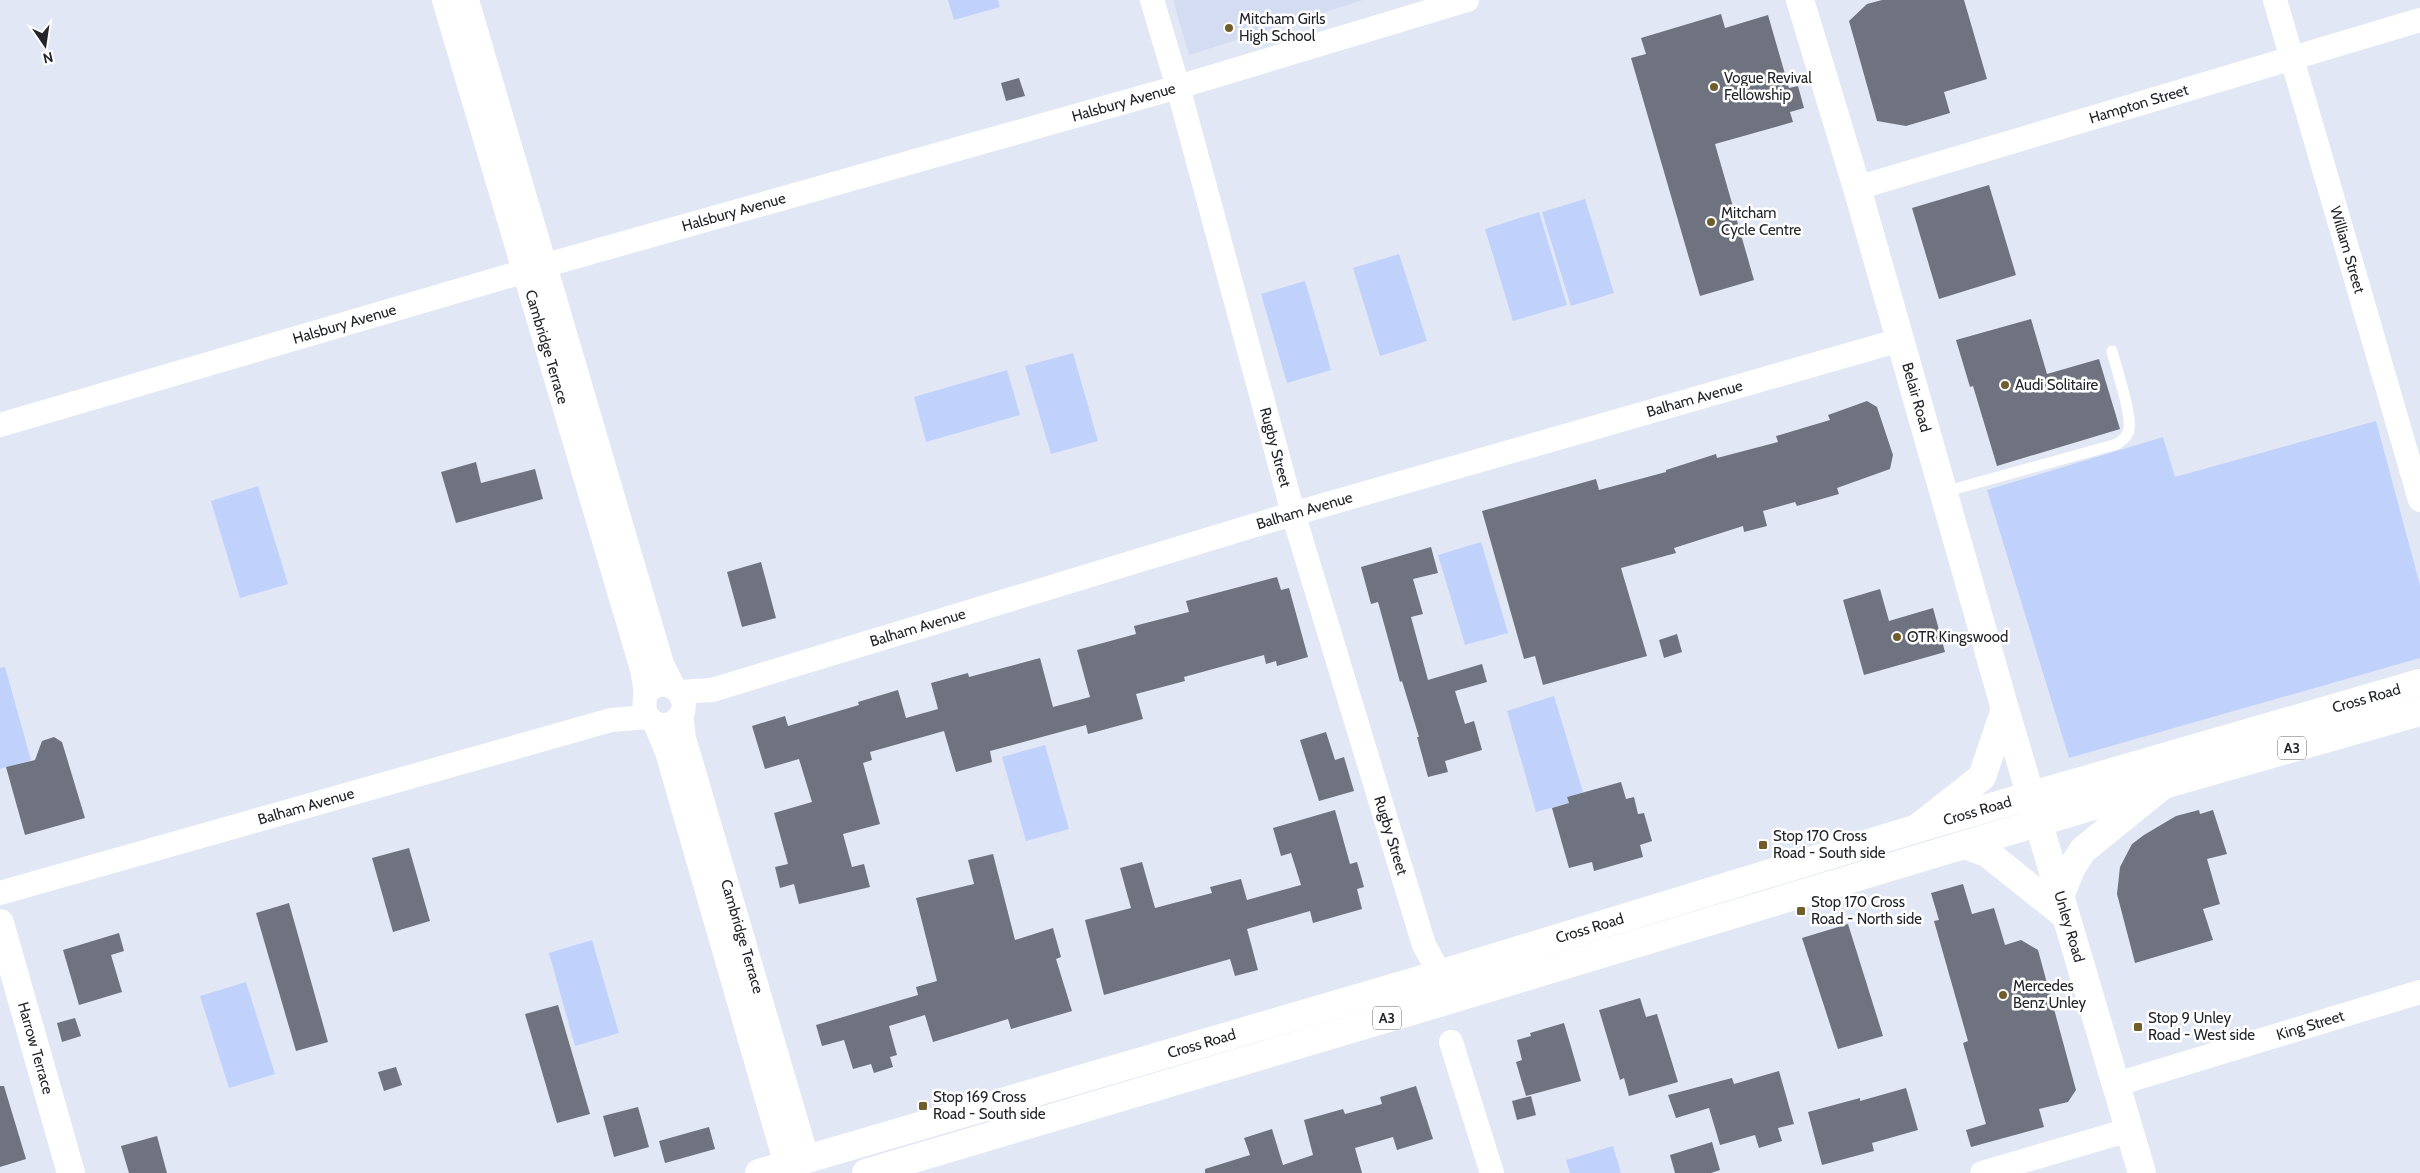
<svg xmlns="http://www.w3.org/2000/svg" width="2420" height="1173" viewBox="0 0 2420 1173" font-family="Cabin,sans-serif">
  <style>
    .built { fill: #d4dcf1 }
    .green { fill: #c0d1fb }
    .building { fill: #6e737f }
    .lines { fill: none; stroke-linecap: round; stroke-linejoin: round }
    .lane { stroke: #fff; stroke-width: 11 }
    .street { stroke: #fff; stroke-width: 24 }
    .secondary { stroke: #fff; stroke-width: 28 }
    .highway { stroke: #fff; stroke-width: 28 }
    .poi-dot { fill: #705d2c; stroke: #fff; stroke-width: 2 }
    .labels { text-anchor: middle; stroke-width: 5; stroke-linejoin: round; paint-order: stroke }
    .shield { fill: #fff; stroke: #65666a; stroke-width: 1 }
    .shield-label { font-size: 14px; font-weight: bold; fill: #23252a }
    .poi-label { font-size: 15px; fill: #23252a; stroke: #fff; text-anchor: start }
    .street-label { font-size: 15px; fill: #23252a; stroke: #fff }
  </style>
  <rect width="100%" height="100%" fill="#e2e7f5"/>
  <polygon class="built" points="1173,0 1363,0 1189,55"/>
  <g class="green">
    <polygon points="948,0 998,0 1000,7 954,20"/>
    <polygon points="1585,199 1614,293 1571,306 1542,212"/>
    <polygon points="1539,212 1567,305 1513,321 1485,229"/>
    <polygon points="1399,254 1427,341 1380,356 1353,268"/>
    <polygon points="1305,281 1331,370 1287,383 1261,294"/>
    <polygon points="1073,353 1098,441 1051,454 1025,366"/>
    <polygon points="1007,370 1020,415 926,442 914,397"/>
    <polygon points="2376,421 2420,585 2420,658 2069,758 1987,490 2163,437 2175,477"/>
    <polygon points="258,486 288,584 240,598 211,501"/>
    <polygon points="1481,542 1508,633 1465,645 1438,555"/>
    <polygon points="5,667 31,760 0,769 0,668"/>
    <polygon points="1554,696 1583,792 1567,797 1569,803 1536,812 1507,711"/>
    <polygon points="1045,745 1069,829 1026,841 1002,757"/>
    <polygon points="592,940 619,1033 575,1046 549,953"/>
    <polygon points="246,982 275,1074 229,1088 200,996"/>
    <polygon points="1613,1146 1621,1173 1570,1173 1566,1160"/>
  </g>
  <g class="building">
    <polygon points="1882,0 1964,0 1987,79 1944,92 1950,113 1906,126 1877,121 1849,21 1867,4"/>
    <polygon points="1721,14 1725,28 1768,15 1789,88 1798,86 1804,108 1790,112 1793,122 1715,144 1754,280 1700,296 1631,58 1646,54 1641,38"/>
    <polygon points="1019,78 1025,96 1006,101 1001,83"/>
    <polygon points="1989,185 2016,275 1939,299 1912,208"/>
    <polygon points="2031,319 2047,374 2099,359 2120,429 1997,466 1973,386 1970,387 1956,340"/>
    <polygon points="1867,401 1877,407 1893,455 1890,469 1837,488 1839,494 1797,506 1795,502 1763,511 1767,526 1744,532 1743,526 1674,548 1676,553 1621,568 1647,656 1543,685 1535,656 1524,659 1482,511 1596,479 1599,490 1666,472 1666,470 1716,454 1717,458 1778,442 1776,436 1830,420 1828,415"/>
    <polygon points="476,462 481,483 535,469 543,499 456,523 441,472"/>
    <polygon points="1431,547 1438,573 1413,579 1423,614 1411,617 1428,680 1482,664 1487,682 1455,691 1465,724 1474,721 1482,750 1445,761 1448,772 1428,777 1417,737 1419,737 1402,681 1400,682 1378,602 1371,604 1361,567"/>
    <polygon points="761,562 776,618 742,627 727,572"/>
    <polygon points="1277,577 1281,590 1289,588 1308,657 1277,666 1276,661 1266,664 1264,655 1184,677 1185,681 1136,694 1143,719 1088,734 1086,725 990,751 992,762 956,772 944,731 870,752 872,760 863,763 880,824 843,834 852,867 864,864 870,887 799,904 794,884 780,888 775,867 788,864 774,813 812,802 799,759 765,769 752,726 785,716 788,726 859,705 858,702 898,690 906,718 938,709 931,683 968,673 969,677 1040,658 1053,707 1090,697 1077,650 1136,634 1134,626 1189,612 1186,601"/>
    <polygon points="1880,589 1889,621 1933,608 1945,652 1864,675 1843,600"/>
    <polygon points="1677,634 1682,652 1664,658 1659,640"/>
    <polygon points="1326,732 1335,760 1344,757 1354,791 1319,801 1300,740"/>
    <polygon points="54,737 62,742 85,818 25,835 6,767 35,760 42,741"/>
    <polygon points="1621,782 1626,799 1634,797 1638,814 1644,813 1652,841 1640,845 1643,857 1594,871 1592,862 1569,868 1552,808 1569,803 1567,797"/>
    <polygon points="1335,810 1350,864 1357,862 1364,887 1357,889 1362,909 1313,923 1310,911 1247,929 1258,970 1235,976 1230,959 1104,995 1085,920 1131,908 1120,868 1142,862 1155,908 1212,893 1210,887 1241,879 1247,900 1301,885 1291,853 1281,856 1273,828"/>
    <polygon points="2199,810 2200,814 2213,810 2227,854 2207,859 2220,904 2203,909 2213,940 2135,963 2117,894 2120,867 2132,844 2144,835 2176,816"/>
    <polygon points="409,848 430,921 393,932 372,858"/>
    <polygon points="993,854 1015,940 1053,928 1061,957 1056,959 1072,1011 1011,1029 1008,1019 933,1042 925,1015 889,1026 897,1055 890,1057 893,1067 874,1073 871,1064 853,1069 844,1040 822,1046 816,1025 918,995 916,987 937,981 916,898 974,884 968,860"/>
    <polygon points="1963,884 1972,914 1994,908 2005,945 2021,940 2038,950 2076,1090 2068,1102 2039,1109 2044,1127 1971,1147 1966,1130 1986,1124 1963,1043 1968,1041 1934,921 1939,920 1931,893"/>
    <polygon points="289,903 328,1042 296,1051 256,913"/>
    <polygon points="1848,924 1883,1036 1838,1049 1802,938"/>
    <polygon points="119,933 124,951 111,955 122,992 79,1005 63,950"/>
    <polygon points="1640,998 1646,1017 1657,1014 1678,1082 1629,1096 1624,1078 1620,1080 1599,1010"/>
    <polygon points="558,1005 590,1114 557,1123 525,1014"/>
    <polygon points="75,1018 81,1036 62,1042 57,1023"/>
    <polygon points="1564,1023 1581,1081 1526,1096 1516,1062 1522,1060 1517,1040 1531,1036 1530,1033"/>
    <polygon points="396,1067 402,1085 384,1091 378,1072"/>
    <polygon points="1779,1071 1794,1124 1778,1128 1782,1141 1759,1148 1755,1135 1720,1145 1709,1108 1676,1118 1668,1095 1732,1078 1734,1084"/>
    <polygon points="0,1086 4,1086 26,1159 0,1167"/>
    <polygon points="1416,1086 1433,1139 1397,1150 1393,1137 1355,1148 1362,1173 1205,1173 1205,1169 1250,1155 1244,1138 1272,1129 1283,1165 1313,1155 1304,1120 1343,1109 1345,1114 1382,1104 1380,1097"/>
    <polygon points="1906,1088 1918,1130 1872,1143 1874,1151 1822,1165 1808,1112 1860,1098 1860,1101"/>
    <polygon points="1531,1096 1536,1115 1517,1120 1512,1101"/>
    <polygon points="638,1107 649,1147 614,1157 603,1116"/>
    <polygon points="709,1127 715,1149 665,1163 659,1141"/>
    <polygon points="157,1136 167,1173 129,1173 121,1146"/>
    <polygon points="1712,1142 1720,1170 1711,1173 1675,1173 1670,1155"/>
  </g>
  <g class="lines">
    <path class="lane" d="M1944,492L2117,444C2123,440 2128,436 2129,429C2132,414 2116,368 2112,351"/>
    <g class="street">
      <path id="s1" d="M444,0L642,669C643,677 646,687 645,696C644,708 643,718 657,724C663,726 670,725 675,721C700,704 666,666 645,695"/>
      <polyline points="467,0 662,664 673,686"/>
      <path id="s2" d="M1152,0L1178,87L1293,513L1424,945L1440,974"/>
      <path id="s3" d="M2275,0L2420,500"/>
      <path id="s4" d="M1857,188L2420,20"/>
      <path id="s5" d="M0,425L546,265L1178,87L1467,0"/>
      <path id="s6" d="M679,692L712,690L1282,517L1900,340"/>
      <path id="s7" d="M681,714L684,738L807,1158"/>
      <polyline points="655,723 667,752 786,1165"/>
      <path id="s8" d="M0,893L611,720L647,717"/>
      <polyline points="1451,1042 1492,1173"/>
      <path id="s9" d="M2117,1084L2420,992"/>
      <polyline points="1982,1173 2129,1130"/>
    </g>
    <g class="secondary">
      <path id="s10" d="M1800,0L1857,188L2005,709L2142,1173"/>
      <polyline points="1916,829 1982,777 2005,709"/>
      <polyline points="2060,896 2072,867 2083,850 2162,786"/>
      <path id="s11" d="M0,923L71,1173"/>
    </g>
    <g class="highway">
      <polyline points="1964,845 1987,853 2066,916"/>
      <path id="s12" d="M759,1173L1440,974L1915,829L2420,683"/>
      <polyline points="866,1173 1439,1003 2163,785 2420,712"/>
    </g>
  </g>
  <g class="poi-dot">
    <circle cx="1229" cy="28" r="5"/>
    <circle cx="1714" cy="87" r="5"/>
    <circle cx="1711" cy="222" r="5"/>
    <circle cx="2005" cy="385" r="5"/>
    <circle cx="1897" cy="637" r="5"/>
    <rect x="1758" y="840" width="10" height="10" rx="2.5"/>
    <rect x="1796" y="906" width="10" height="10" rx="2.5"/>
    <circle cx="2003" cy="995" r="5"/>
    <rect x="2133" y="1022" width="10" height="10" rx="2.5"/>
    <rect x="918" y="1101" width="10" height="10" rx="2.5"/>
  </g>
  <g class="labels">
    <g class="shield">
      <rect x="2278" y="736.5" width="28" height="23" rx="4"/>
      <rect x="1373" y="1006.5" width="28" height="23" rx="4"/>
    </g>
    <g class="shield-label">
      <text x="2292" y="753">A3</text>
      <text x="1387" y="1023">A3</text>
    </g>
    <g class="poi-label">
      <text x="1239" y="24">Mitcham Girls<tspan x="1239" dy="17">High School</tspan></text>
      <text x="1724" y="83">Vogue Revival<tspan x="1724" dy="17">Fellowship</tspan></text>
      <text x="1721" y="218">Mitcham<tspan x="1721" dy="17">Cycle Centre</tspan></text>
      <text x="2015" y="390">Audi Solitaire</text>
      <text x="1907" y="642">OTR Kingswood</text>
      <text x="1773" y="841">Stop 170 Cross<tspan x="1773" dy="17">Road - South side</tspan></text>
      <text x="1811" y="907">Stop 170 Cross<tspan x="1811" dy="17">Road - North side</tspan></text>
      <text x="2013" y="991">Mercedes<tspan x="2013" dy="17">Benz Unley</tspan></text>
      <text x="2148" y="1023">Stop 9 Unley<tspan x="2148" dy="17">Road - West side</tspan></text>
      <text x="933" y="1102">Stop 169 Cross<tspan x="933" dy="17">Road - South side</tspan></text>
    </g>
    <g class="street-label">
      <text dy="5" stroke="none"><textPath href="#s5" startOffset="1169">Halsbury Avenue</textPath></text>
      <text dy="5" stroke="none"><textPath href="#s4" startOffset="294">Hampton Street</textPath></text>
      <text dy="5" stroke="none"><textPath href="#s5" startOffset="764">Halsbury Avenue</textPath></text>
      <text dy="5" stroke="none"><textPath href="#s3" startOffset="260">William Street</textPath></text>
      <text dy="5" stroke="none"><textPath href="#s5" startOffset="359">Halsbury Avenue</textPath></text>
      <text dy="5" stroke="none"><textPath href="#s1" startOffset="362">Cambridge Terrace</textPath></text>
      <text dy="5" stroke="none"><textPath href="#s10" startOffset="414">Belair Road</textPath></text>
      <text dy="5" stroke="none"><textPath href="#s6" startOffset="1058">Balham Avenue</textPath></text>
      <text dy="5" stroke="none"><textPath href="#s2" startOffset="464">Rugby Street</textPath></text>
      <text dy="5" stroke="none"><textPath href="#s6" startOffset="652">Balham Avenue</textPath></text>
      <text dy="5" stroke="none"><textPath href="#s6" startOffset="248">Balham Avenue</textPath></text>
      <text dy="5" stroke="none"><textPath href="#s12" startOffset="1676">Cross Road</textPath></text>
      <text dy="5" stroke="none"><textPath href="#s8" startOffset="318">Balham Avenue</textPath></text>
      <text dy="5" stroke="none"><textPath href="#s12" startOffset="1271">Cross Road</textPath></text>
      <text dy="5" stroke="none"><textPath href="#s2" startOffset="869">Rugby Street</textPath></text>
      <text dy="5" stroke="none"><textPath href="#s10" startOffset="965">Unley Road</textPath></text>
      <text dy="5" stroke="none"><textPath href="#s12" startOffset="866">Cross Road</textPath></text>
      <text dy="5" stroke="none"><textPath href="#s7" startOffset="231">Cambridge Terrace</textPath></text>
      <text dy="5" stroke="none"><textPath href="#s9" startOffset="202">King Street</textPath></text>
      <text dy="5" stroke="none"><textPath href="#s12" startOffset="461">Cross Road</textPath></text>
      <text dy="5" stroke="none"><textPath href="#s11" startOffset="130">Harrow Terrace</textPath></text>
    </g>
  </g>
  <g transform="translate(45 45) rotate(167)" stroke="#ffffff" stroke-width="4" paint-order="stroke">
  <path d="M0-4L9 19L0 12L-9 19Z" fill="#23252a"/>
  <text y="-8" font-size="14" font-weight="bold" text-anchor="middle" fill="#23252a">N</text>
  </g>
</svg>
